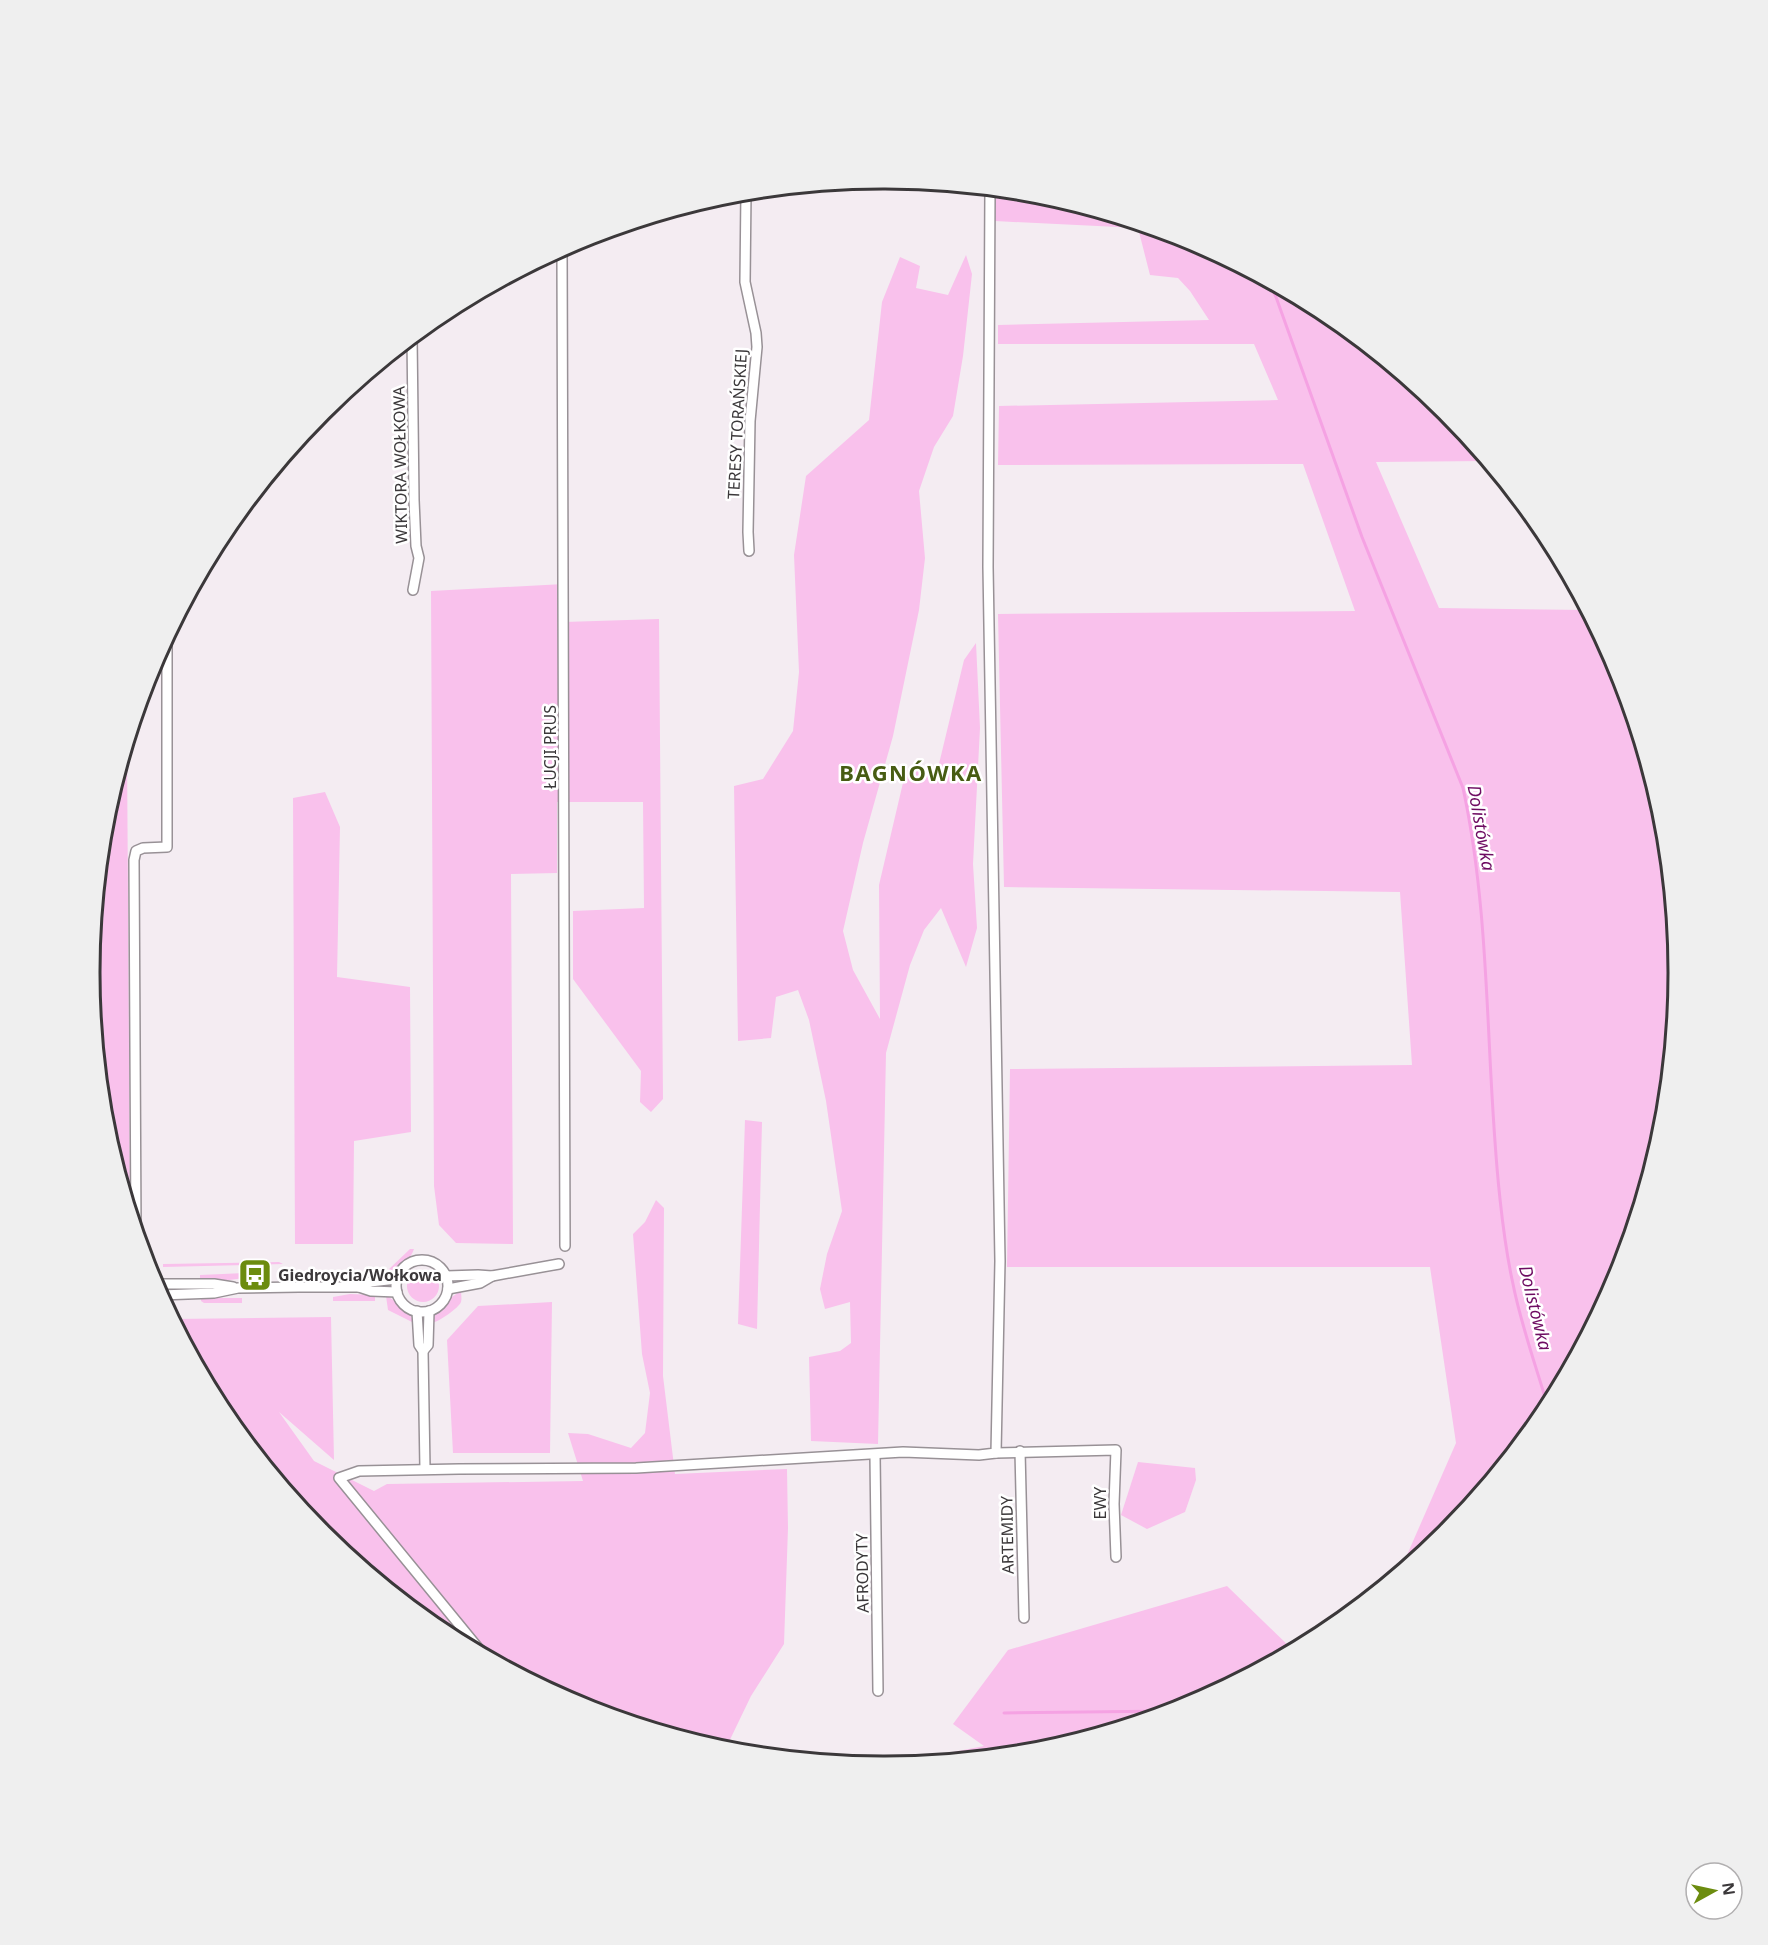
<svg xmlns="http://www.w3.org/2000/svg" width="1768" height="1945" viewBox="0 0 1768 1945" font-family="'Noto Sans',sans-serif">
  <style>
    .green { fill: #f9c1ec }
    .lines { fill: none; stroke-linecap: round; stroke-linejoin: round }
    .stream { stroke: #f5a2e3; stroke-width: 3 }
    .street-casing { stroke: #989196; stroke-width: 12 }
    .street { stroke: #fff; stroke-width: 9 }
    .labels { text-anchor: middle; stroke-width: 5; stroke-linejoin: round; paint-order: stroke }
    .street-label { font-size: 16px; fill: #3b383a; stroke: #fff }
    .poi-label { font-size: 16px; font-weight: bold; fill: #3b383a; stroke: #fff; text-anchor: start }
    .water-label { font-size: 18px; font-style: italic; fill: #6e0c62; stroke: #fff }
    .district-label { font-size: 22px; font-weight: bold; letter-spacing: 1.5px; fill: #475c13; stroke: #fff }
    .rim { fill: none; stroke: #3b383a; stroke-width: 3 }
  </style>
  <rect width="100%" height="100%" fill="#f4ecf2"/>
  <g class="green">
    <polygon points="995,189 1039,194 1188,239 1325,313 1446,411 1486,461 1376,462 1439,608 1586,610 1618,669 1663,818 1678,973 1663,1128 1617,1277 1544,1414 1445,1534 1400,1571 1456,1443 1430,1267 1007,1267 1010,1069 1412,1065 1400,892 1004,887 998,614 1355,611 1303,464 998,465 999,406 1278,400 1254,344 998,344 998,325 1209,320 1190,291 1178,278 1150,275 1138,228 995,221"/>
    <polygon points="966,255 972,274 963,356 953,416 934,447 919,491 925,558 919,610 893,736 863,843 843,931 853,970 880,1019 879,885 906,770 938,768 964,660 976,643 980,728 973,864 977,928 966,967 941,908 924,930 910,965 886,1053 878,1444 811,1441 809,1357 840,1351 851,1343 850,1302 825,1309 820,1289 827,1254 842,1211 826,1101 809,1020 798,990 776,997 771,1038 738,1041 734,786 763,779 793,731 799,672 794,555 806,476 869,420 882,302 900,257 920,266 916,288 948,295"/>
    <polygon points="564,584 564,622 659,619 663,1099 651,1112 640,1102 641,1071 573,979 573,911 644,908 643,802 557,802 557,873 511,874 513,1244 456,1243 439,1225 434,1186 431,591"/>
    <polygon points="127,746 130,1208 105,1127 90,972 105,817"/>
    <polygon points="325,792 340,827 337,977 410,987 411,1132 354,1141 353,1244 295,1244 293,798"/>
    <polygon points="745,1120 762,1122 757,1329 738,1324"/>
    <polygon points="656,1200 664,1208 663,1376 675,1474 787,1469 788,1528 784,1644 751,1696 725,1750 580,1706 443,1632 322,1534 224,1413 173,1319 331,1317 334,1460 279,1412 314,1461 374,1491 387,1484 583,1481 568,1433 588,1434 631,1448 645,1433 650,1393 642,1354 633,1234 645,1222"/>
    <path d="M410,1249H414C410,1261 397,1272 385,1277L386,1272Z"/>
    <polygon points="279,1262 283,1264 163,1267 163,1264"/>
    <circle cx="423" cy="1286" r="16"/>
    <polygon points="245,1273 245,1278 221,1281 200,1280 200,1275"/>
    <polygon points="293,1273 318,1277 375,1273 376,1278 340,1282 296,1280"/>
    <path d="M461,1291C461,1294 462,1299 461,1302C459,1308 438,1322 432,1323C435,1311 450,1297 461,1291Z"/>
    <polygon points="350,1294 375,1295 375,1301 333,1301 333,1297"/>
    <path d="M386,1296C397,1301 410,1311 414,1323L388,1310Z"/>
    <polygon points="201,1298 242,1298 242,1303 204,1303 201,1301"/>
    <polygon points="552,1302 550,1453 453,1453 447,1340 478,1306"/>
    <polygon points="1138,1462 1195,1468 1196,1480 1185,1512 1147,1529 1121,1515"/>
    <polygon points="1227,1586 1293,1650 1188,1706 1039,1751 951,1760 943,1754 984,1746 953,1724 1008,1650"/>
  </g>
  <g class="lines">
    <g class="stream">
      <path d="M1269,282L1276,297L1362,537L1463,788C1492,923 1485,1063 1500,1199C1503,1227 1507,1257 1513,1284C1521,1325 1536,1366 1548,1407"/>
      <polyline points="1004,1713 1171,1711"/>
    </g>
    <defs>
      <g id="street">
        <polyline points="746,192 745,282 756,333 757,347 750,421 748,532 749,551"/>
        <polyline points="562,249 565,1246"/>
        <polyline points="412,337 414,500 416,546 419,558 413,590"/>
        <polyline points="136,1229 134,860 136,851 143,848 167,847 167,638"/>
        <circle cx="422" cy="1286" r="26"/>
        <polyline points="446,1276 478,1275 492,1276 559,1264"/>
        <polyline points="155,1284 214,1284 233,1287"/>
        <polyline points="359,1287 370,1282 397,1279"/>
        <polyline points="448,1289 480,1283 492,1276"/>
        <polyline points="161,1295 214,1293 238,1288 299,1287 359,1287 371,1291 397,1292"/>
        <polyline points="417,1311 419,1345 423,1351 425,1469"/>
        <polyline points="423,1351 428,1345 429,1311"/>
        <polyline points="1020,1451 1024,1618"/>
        <polyline points="996,1453 1116,1450 1114,1504 1116,1557"/>
        <polyline points="875,1455 878,1691"/>
        <polyline points="484,1655 339,1478 359,1471 459,1469 636,1468 903,1452 979,1455 996,1453 1000,1261 988,567 990,189"/>
      </g>
    </defs>
    <use href="#street" class="street-casing"/>
    <use href="#street" class="street"/>
  </g>
  <defs>
    <symbol id="bus-square" viewBox="-11 -11 22 22"><rect x="-9" y="-9" width="18" height="18" rx="4" fill="#6c8c0f" stroke="#fff"/><path d="M-5-6H5V4H4V6H2V4H-2V6H-4V4H-5ZM-3.5-4V0h7V-4ZM-3.5 1.2v1.5H-2V1.2ZM2 1.2v1.5H3.5V1.2Z" fill="#fff"/></symbol>
  </defs>
  <g fill-rule="evenodd">
    <use href="#bus-square" x="236" y="1256" width="38" height="38"/>
  </g>
  <g class="labels">
    <g class="street-label">
      <text transform="translate(737 424) rotate(-87)" y="6">TERESY TORAŃSKIEJ</text>
      <text transform="translate(400 465) rotate(-91)" y="6">WIKTORA WOŁKOWA</text>
      <text transform="translate(550 747) rotate(-90)" y="6">ŁUCJI PRUS</text>
      <text transform="translate(1100 1503) rotate(-90)" y="6">EWY</text>
      <text transform="translate(1007 1535) rotate(-91)" y="6">ARTEMIDY</text>
      <text transform="translate(862 1573) rotate(-91)" y="6">AFRODYTY</text>
    </g>
    <g class="poi-label">
      <text x="278" y="1281">Giedroycia/Wołkowa</text>
    </g>
    <g class="water-label">
      <text transform="translate(1481 828) rotate(80)" y="6">Dolistówka</text>
      <text transform="translate(1535 1308) rotate(76)" y="6">Dolistówka</text>
    </g>
    <g class="district-label">
      <text x="911" y="781">BAGNÓWKA</text>
    </g>
  </g>
  <path d="M0 0H1768V1945H0ZM883 189H885A783 783 0 0 1 1668 972V973A783 783 0 0 1 885 1756H883A783 783 0 0 1 100 973V972A783 783 0 0 1 883 189Z" fill="#efefef" fill-rule="evenodd"/>
  <path class="rim" d="M883 189H885A783 783 0 0 1 1668 972V973A783 783 0 0 1 885 1756H883A783 783 0 0 1 100 973V972A783 783 0 0 1 883 189Z"/>
  <g transform="translate(1714 1891) rotate(82)"><circle r="28" fill="#ffffff" stroke="#b1afb0" stroke-width="1.5"/>
  <path d="M0-4.5L10 22L0 15L-10 22Z" fill="#6c8c0f"/>
  <text y="-9" font-size="16" font-weight="bold" text-anchor="middle" fill="#3b383a">N</text>
  </g>
</svg>
